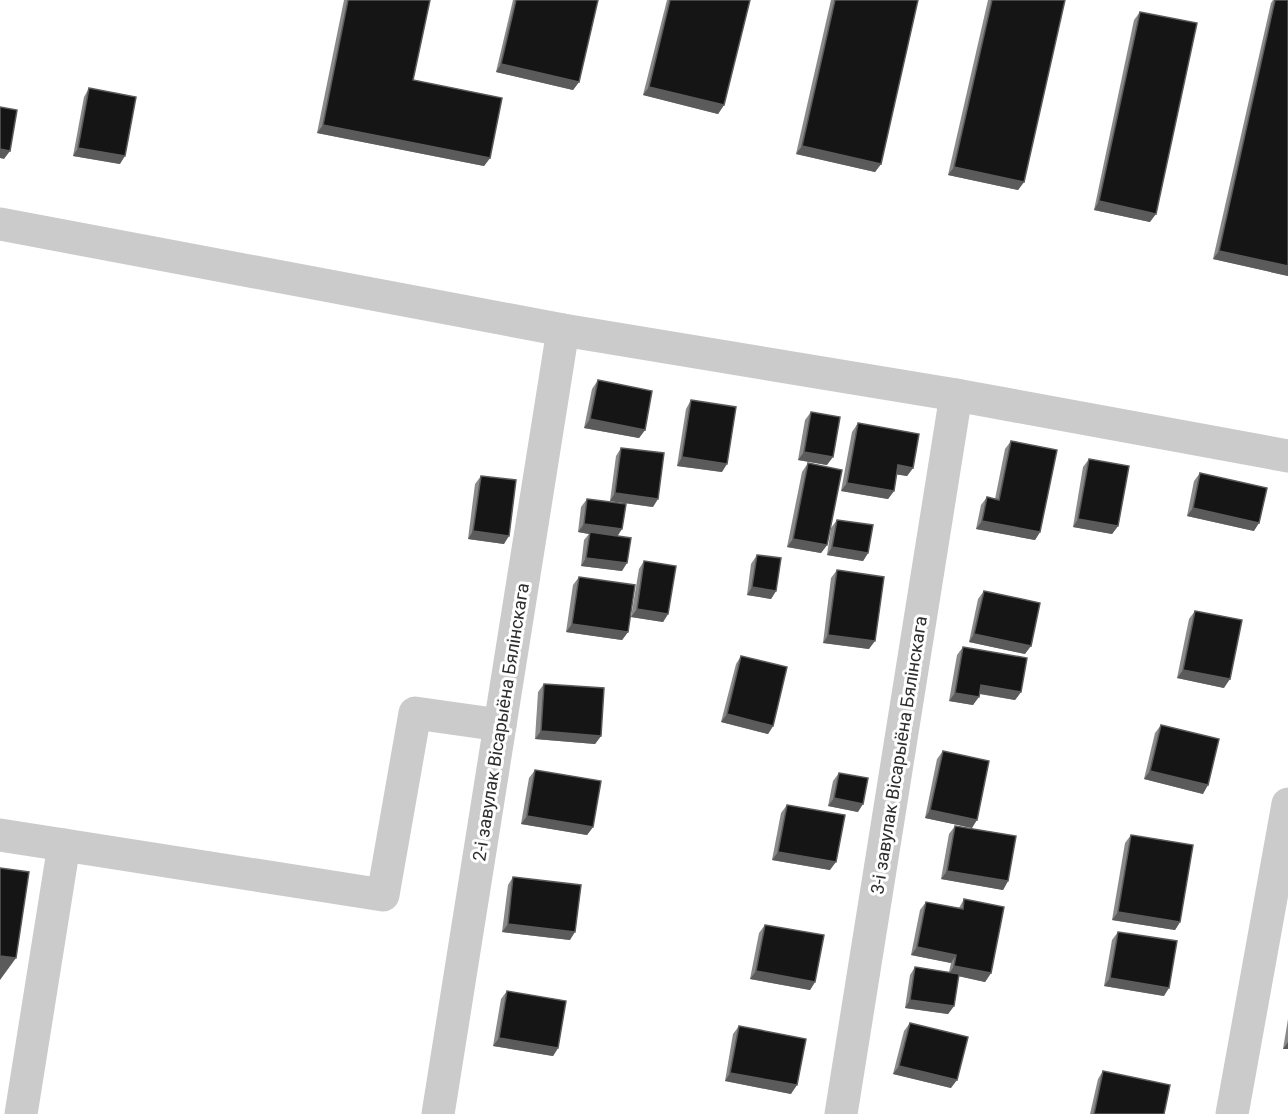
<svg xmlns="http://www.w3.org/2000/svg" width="1288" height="1114" viewBox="0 0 1288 1114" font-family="Roboto,sans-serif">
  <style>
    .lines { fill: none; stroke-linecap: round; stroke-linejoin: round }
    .minor { stroke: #cbcbcb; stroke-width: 33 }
    .wall { fill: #8a8a8a }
    .shaded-wall { fill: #5b5b5b }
    .building { fill: #151515; stroke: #5b5b5b; stroke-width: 1.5 }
    .labels { text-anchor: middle; stroke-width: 6; stroke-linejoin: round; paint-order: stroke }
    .street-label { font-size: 18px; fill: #2e2e2e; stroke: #fff }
  </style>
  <rect width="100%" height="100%" fill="#fff"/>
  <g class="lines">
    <g class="minor">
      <polyline points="0,224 563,330 956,395 1288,456"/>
      <polyline points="0,835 64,845"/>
      <polyline points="21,1114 64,845 383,895 415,713 500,725"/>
      <polyline points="438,1114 563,330"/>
      <polyline points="841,1114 956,395"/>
      <polyline points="1232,1114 1288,804"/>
    </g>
  </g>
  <g class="wall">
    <polygon points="344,0 430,0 413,80 490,158 484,166 317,133"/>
    <polygon points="513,0 598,0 579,82 573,90 496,72"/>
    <polygon points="667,0 750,0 724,105 718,114 643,95"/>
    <polygon points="831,0 918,0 881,164 875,172 796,154"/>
    <polygon points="988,0 1064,0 1024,182 1018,190 948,175"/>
    <polygon points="1273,0 1288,0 1288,276 1213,259 1271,3"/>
    <polygon points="1140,12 1150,222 1094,210 1134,20"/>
    <polygon points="89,88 120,164 73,156 84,97"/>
    <polygon points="598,380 645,430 639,438 584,428 592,389"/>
    <polygon points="691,400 722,472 677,466 686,409"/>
    <polygon points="811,412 827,465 798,460 805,420"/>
    <polygon points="858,423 913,468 907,476 897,474 894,491 888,499 841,491 852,432"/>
    <polygon points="1011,441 1040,532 1035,540 976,529 981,505 987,497 995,499 1005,449"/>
    <polygon points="621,448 653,507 610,501 616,456"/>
    <polygon points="1089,459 1118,526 1112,534 1073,527 1083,467"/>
    <polygon points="808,463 827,545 821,553 787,547 802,472"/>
    <polygon points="1200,473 1254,531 1187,516 1194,481"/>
    <polygon points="481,476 504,544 468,539 475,484"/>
    <polygon points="587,499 618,536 622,571 581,566 584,540 589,534 578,532 581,507"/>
    <polygon points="837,520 868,553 863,561 827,555 831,528"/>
    <polygon points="757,555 776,591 771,599 747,595 751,564"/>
    <polygon points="644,561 668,614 663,622 631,617 639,569"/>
    <polygon points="837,570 869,649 823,643 831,578"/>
    <polygon points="579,577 628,632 622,640 566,632 573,585"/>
    <polygon points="984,591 1025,654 969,642 978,599"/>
    <polygon points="1195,611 1224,688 1177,678 1189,619"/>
    <polygon points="963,647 1021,692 1015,700 979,694 973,705 949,701 957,655"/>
    <polygon points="741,656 773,726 768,734 721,722 736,664"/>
    <polygon points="544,684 601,736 595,744 535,739 538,692"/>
    <polygon points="1161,725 1203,794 1144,779 1155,733"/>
    <polygon points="943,751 972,828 925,818 937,759"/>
    <polygon points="535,770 593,827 587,835 521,824 529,778"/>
    <polygon points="839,773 858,812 828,806 833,781"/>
    <polygon points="787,805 830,870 772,860 781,813"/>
    <polygon points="955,826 1008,881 1003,890 941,879 949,834"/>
    <polygon points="1131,835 1180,922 1175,930 1112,920 1125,843"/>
    <polygon points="513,877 570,940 502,932 508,885"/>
    <polygon points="964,899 991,973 985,982 958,976 954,1006 948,1014 905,1008 910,975 915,967 949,972 951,963 911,955 920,910 926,902 959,908"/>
    <polygon points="765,925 815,982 810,990 750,979 759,933"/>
    <polygon points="1118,932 1164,996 1104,986 1112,940"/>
    <polygon points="507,991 558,1048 553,1056 493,1046 501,999"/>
    <polygon points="1288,1019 1288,1049 1283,1049"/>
    <polygon points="910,1023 951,1088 893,1074 904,1031"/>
    <polygon points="739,1026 791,1094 725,1081 733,1034"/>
    <polygon points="1103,1071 1164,1114 1090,1114 1098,1079"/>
  </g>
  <g class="shaded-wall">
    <polygon points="501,64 579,82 573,90 496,72"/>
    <polygon points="649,87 724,105 718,114 643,95"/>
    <polygon points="323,125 490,158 484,166 317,133"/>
    <polygon points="802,146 881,164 875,172 796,154"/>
    <polygon points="78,148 125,156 120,164 73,156"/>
    <polygon points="0,149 10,151 4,159 0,158"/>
    <polygon points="954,167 1024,182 1018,190 948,175"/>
    <polygon points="1099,201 1156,214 1150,222 1094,210"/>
    <polygon points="1219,251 1288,266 1288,276 1213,259"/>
    <polygon points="590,419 645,430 639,438 584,428"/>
    <polygon points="804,452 833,457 827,465 798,460"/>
    <polygon points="682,457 727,464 722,472 677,466"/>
    <polygon points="898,465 913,468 907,476 893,474"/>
    <polygon points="847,483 894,491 888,499 841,491"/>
    <polygon points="615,493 658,499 653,507 610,501"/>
    <polygon points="1193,508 1259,523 1254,531 1187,516"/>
    <polygon points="1078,519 1118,526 1112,534 1073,527"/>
    <polygon points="982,521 1040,532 1035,540 976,529"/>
    <polygon points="584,524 622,529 617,537 590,532 589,534 578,532"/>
    <polygon points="473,531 509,536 504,544 468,539"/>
    <polygon points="793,539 827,545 821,553 787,547"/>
    <polygon points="832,547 868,553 863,561 827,555"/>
    <polygon points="586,558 627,563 622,571 581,566"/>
    <polygon points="752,587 776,591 771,599 747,595"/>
    <polygon points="637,609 668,614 663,622 631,617"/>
    <polygon points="572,624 628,632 622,640 566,632"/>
    <polygon points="974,634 1031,646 1025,654 969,642"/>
    <polygon points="828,635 875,641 869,649 823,643"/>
    <polygon points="1183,670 1230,679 1224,688 1177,678"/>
    <polygon points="981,685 1021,692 1015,700 976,693"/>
    <polygon points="955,693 979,697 973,705 949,701"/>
    <polygon points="727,714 773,726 768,734 721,722"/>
    <polygon points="541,731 601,736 595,744 535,739"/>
    <polygon points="1150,771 1208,785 1203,794 1144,779"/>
    <polygon points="834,798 863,804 858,812 828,806"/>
    <polygon points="930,810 977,820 972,828 925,818"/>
    <polygon points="527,816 593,827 587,835 521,824"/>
    <polygon points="778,852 836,862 830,870 772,860"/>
    <polygon points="947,871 1008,881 1003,890 941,879"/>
    <polygon points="1118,912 1180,922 1175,930 1112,920"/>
    <polygon points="508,924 575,932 570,940 502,932"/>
    <polygon points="917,947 956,955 951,963 911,955"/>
    <polygon points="0,956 16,958 0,980"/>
    <polygon points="954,966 991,973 985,982 949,974"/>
    <polygon points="756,971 815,982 810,990 750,979"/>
    <polygon points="1110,978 1169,988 1164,996 1104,986"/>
    <polygon points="910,1000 954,1006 948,1014 905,1008"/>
    <polygon points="499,1038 558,1048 553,1056 493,1046"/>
    <polygon points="1288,1042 1288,1049 1283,1049"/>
    <polygon points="899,1066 957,1080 951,1088 893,1074"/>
    <polygon points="730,1073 797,1085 791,1094 725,1081"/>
  </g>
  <g class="building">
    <polygon points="348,0 430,0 413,80 502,98 490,158 323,125"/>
    <polygon points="516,0 598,0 579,82 501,64"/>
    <polygon points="670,0 750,0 724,105 649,87"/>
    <polygon points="835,0 918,0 881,164 802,146"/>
    <polygon points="992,0 1065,0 1024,182 954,167"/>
    <polygon points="1275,0 1288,0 1288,266 1219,251"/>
    <polygon points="1140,12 1197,23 1156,214 1099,201"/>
    <polygon points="89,88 136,97 125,156 78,148"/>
    <polygon points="0,107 17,110 10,151 0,149"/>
    <polygon points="598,380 652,391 645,430 590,419"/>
    <polygon points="691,400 736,407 727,464 682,457"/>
    <polygon points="811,412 840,417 833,457 804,452"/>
    <polygon points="858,423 919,434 913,468 898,465 894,491 847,483"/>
    <polygon points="1011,441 1057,450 1040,532 982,521 987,497 999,500"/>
    <polygon points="621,448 664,453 658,499 615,493"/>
    <polygon points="1089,459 1129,466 1118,526 1078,519"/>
    <polygon points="808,463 842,470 827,545 793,539"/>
    <polygon points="1200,473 1267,488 1259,523 1193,508"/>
    <polygon points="481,476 516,480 509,536 473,531"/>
    <polygon points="587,499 626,504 622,529 584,524"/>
    <polygon points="837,520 873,525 868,553 832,547"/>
    <polygon points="590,532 631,538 627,563 586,558"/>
    <polygon points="757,555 781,558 776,591 752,587"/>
    <polygon points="644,561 676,566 668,614 637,609"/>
    <polygon points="837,570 884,577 875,641 828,635"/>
    <polygon points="579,577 635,585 628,632 572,624"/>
    <polygon points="984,591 1040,603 1031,646 974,634"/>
    <polygon points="1195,611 1242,620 1230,679 1183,670"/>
    <polygon points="963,647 1027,658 1021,692 981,685 979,697 955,693"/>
    <polygon points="741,656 787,667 773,726 727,714"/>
    <polygon points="544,684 604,688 601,736 541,731"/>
    <polygon points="1161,725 1219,739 1208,785 1150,771"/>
    <polygon points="943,751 989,761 977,820 930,810"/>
    <polygon points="535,770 601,781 593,827 527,816"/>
    <polygon points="839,773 868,778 863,804 834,798"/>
    <polygon points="787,805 845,815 836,862 778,852"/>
    <polygon points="955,826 1016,836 1008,881 947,871"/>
    <polygon points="1131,835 1193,845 1180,922 1118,912"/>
    <polygon points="0,868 29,872 16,958 0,956"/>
    <polygon points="513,877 581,885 575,932 508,924"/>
    <polygon points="964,899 1004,907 991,973 954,966 956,955 917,947 926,902 963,909"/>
    <polygon points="765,925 824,935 815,982 756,971"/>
    <polygon points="1118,932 1177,941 1169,988 1110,978"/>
    <polygon points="915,967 959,974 954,1006 910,1000"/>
    <polygon points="507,991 566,1001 558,1048 499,1038"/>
    <polygon points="910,1023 968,1037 957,1080 899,1066"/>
    <polygon points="739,1026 806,1039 797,1085 730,1073"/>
    <polygon points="1103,1071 1170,1085 1164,1114 1094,1114"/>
  </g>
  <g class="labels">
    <g class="street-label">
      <text transform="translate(501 722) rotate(-81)" y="6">2-і завулак Вісарыёна Бялінскага</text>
      <text transform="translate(899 755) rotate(-81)" y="6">3-і завулак Вісарыёна Бялінскага</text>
    </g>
  </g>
</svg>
